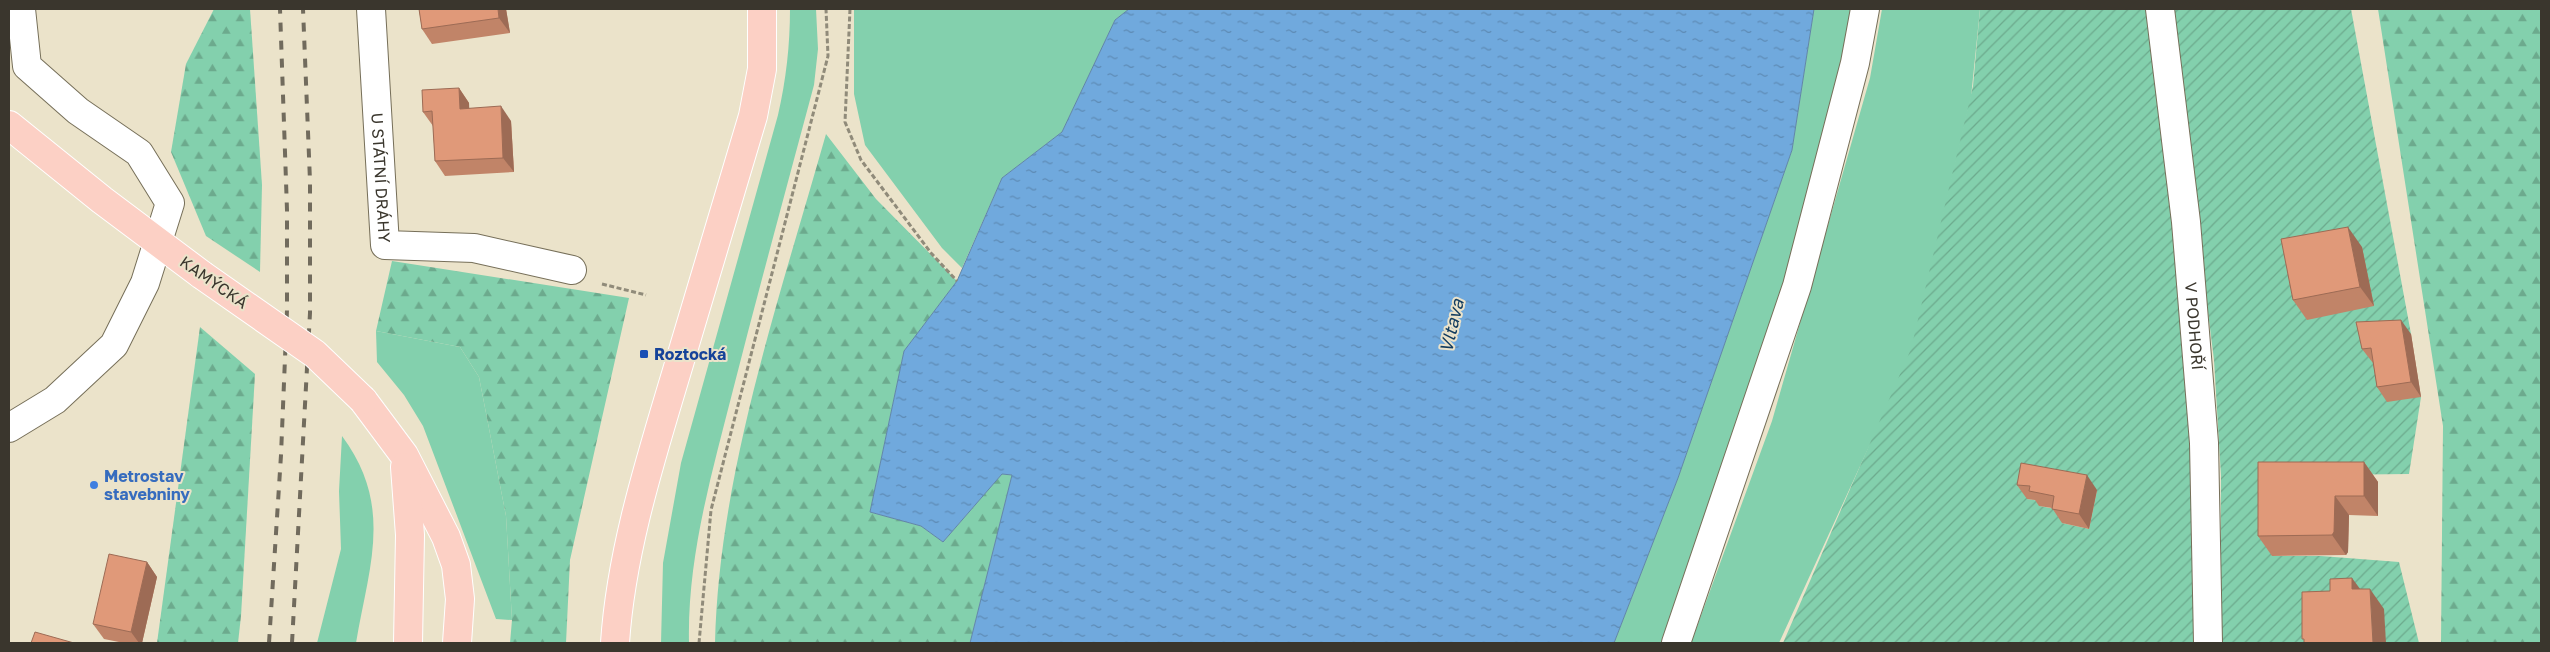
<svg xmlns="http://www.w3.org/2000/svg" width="2550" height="652" viewBox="0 0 2550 652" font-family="'Golos Text',sans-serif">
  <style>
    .grass { fill: #83d0ad }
    .forest { fill: url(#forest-firs) }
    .garden { fill: url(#garden-furrows); fill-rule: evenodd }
    .water { fill: url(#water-ripples); stroke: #6086a8 }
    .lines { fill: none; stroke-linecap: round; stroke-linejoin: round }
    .minor-casing { stroke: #766f59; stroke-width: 30 }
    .major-casing { stroke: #fff; stroke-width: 30 }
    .path { stroke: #908b7a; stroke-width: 3; stroke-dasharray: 5 2.5; stroke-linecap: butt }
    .minor { stroke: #fff; stroke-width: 28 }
    .major { stroke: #fcd0c5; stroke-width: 28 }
    .rail { stroke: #716b5d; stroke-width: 4; stroke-dasharray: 9 9; stroke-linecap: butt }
    .major-bridge-casing { stroke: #fff; stroke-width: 30; stroke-linecap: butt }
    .major-bridge { stroke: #fcd0c5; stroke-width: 28 }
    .wall { fill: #c18468 }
    .shaded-wall { fill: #9d6b55 }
    .building { fill: #e09979; stroke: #9d6b55 }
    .transit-dot { fill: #1a4fb4; stroke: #ebe3ca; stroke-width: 2 }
    .shop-dot { fill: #3f7fe0; stroke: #ebe3ca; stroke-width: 2 }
    .labels { text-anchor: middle; stroke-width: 4; stroke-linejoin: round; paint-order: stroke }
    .street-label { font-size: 16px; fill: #3a362d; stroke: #ebe3ca }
    .transit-label { font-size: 16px; font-weight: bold; fill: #164399; stroke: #ebe3ca; text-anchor: start }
    .shop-label { font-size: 16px; font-weight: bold; fill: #366cbe; stroke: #ebe3ca; text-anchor: start }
    .water-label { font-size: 18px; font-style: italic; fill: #123c5f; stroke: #ebe3ca }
  </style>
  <defs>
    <pattern id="forest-firs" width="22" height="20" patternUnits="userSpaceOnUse" patternTransform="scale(1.25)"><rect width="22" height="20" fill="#83d0ad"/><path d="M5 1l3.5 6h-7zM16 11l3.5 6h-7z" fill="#6caa8d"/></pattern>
    <pattern id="garden-furrows" width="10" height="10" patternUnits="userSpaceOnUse" patternTransform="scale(1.25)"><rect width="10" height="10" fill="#83d0ad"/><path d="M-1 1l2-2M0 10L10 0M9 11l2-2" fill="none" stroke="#6caa8d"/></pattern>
    <pattern id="water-ripples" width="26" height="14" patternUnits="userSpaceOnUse" patternTransform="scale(1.25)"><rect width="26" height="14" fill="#70a9dd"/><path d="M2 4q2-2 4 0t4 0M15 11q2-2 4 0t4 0" fill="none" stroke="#5d8ab4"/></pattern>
  </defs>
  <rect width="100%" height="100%" fill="#ebe3ca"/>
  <g class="grass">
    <path d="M790,9H816L818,49L814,85C787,186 759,288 733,390C712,473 687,557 689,643H661L663,563L681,463L778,115C786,80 790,45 790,9Z"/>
    <polygon points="854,9 1129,9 1115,20 1062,132 1002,178 962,268 942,248 865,145 854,94"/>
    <polygon points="1814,9 1855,9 1789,286 1719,488 1661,643 1614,643 1678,478 1792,150"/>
    <polygon points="1882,9 1980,9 1971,97 1910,357 1779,643 1691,643 1772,421 1870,78"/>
    <polygon points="376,331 460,347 479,377 506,516 512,620 496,619 423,426 404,395 377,362"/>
    <path d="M342,436C394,506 369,566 356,643H317L341,549L339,491Z"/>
  </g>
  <g class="forest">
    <polygon points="214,9 250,9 262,185 260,272 206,236 171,152 186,64"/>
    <polygon points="2378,9 2541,9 2541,643 2441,643 2443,426"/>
    <path d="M826,134L876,199L957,281L904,351L870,512L921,526L943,542L1002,474L1012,475L970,643H715C719,473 780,297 826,134Z"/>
    <polygon points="392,261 629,298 570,560 566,643 510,643 512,620 506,516 479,377 460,347 376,331"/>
    <polygon points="200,327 255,374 241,616 238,643 157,643"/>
  </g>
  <g class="garden">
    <path d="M1980,9H2150L2198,362L2206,486V643H1783L1911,349L1973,86ZM2032,478L2097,490L2089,529L2062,523L2065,511L2040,506V501L2027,499Z"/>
    <polygon points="2170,9 2351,9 2411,334 2382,363 2421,397 2409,474 2321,475 2272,556 2321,556 2399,562 2419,643 2220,643 2221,476 2214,360"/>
  </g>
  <polygon class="water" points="1129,9 1814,9 1792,150 1678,478 1614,643 970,643 1012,475 1002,474 943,542 921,526 870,512 904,351 957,281 1002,178 1062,132 1115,20"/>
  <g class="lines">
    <defs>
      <g id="minor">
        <path id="s1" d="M371,9L385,245L474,248L572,270"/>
        <path id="s2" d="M2160,9L2186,222L2204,443L2208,643"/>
        <polyline points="9,428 55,400 114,345 145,283 170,203 139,153 78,111 27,66 21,9"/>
        <polyline points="1676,643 1797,286 1855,63 1865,9"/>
      </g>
      <g id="major">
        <polyline points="9,125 102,200 202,275"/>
        <polyline points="363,400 404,455 446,537 456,565 460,599 457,643"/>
        <polyline points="405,467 410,535 408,643"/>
        <path d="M615,643C621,552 650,461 676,374C701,288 727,202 753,116L762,69V9"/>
      </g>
    </defs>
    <use href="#minor" class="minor-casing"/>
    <use href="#major" class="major-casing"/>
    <g class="path">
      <polyline points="850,9 845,122 861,160 931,253 957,281"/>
      <polyline points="602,284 646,295"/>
      <polyline points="699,643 711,510 828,56 826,9"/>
    </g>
    <use href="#minor" class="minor"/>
    <use href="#major" class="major"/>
    <g class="rail">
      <polyline points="269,643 281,455 287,310 287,210 280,9"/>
      <polyline points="292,643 310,313 310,181 303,9"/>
    </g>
    <defs>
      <polyline id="major-bridge" points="202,275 315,354 363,400"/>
    </defs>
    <use href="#major-bridge" class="major-bridge-casing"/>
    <use href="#major-bridge" class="major-bridge"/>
  </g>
  <g class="wall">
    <polygon points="419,9 506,9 510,33 432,44 422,29"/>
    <polygon points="459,88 469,103 469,108 511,121 514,172 445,176 435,161 433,126 423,112"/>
    <polygon points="2362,247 2374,306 2307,320 2293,300"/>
    <polygon points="2411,334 2421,397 2387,402 2377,387 2373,363 2362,349"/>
    <polygon points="2364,462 2378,482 2378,516 2349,515 2348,552 2346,555 2272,556 2258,536"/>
    <polygon points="2017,485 2097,490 2089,529 2062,523 2052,508 2039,506 2035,500 2027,499"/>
    <polygon points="147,562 157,577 142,643 124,643 104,639 93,624"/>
  </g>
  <g class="shaded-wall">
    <polygon points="498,9 506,9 510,33 499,18"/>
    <polygon points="459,88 469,103 470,123 460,109"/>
    <polygon points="501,106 511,121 514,172 503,158"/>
    <polygon points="2348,227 2362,247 2374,306 2360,287"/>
    <polygon points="2401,320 2411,334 2421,397 2411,382"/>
    <polygon points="2364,462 2378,482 2378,516 2364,496"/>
    <polygon points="2087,475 2097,490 2089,529 2079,514"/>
    <polygon points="2335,496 2349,515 2348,552 2346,555 2332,535"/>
    <polygon points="147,562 157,577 142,643 139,643 131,632"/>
    <polygon points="2352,578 2366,597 2352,589"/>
    <polygon points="2370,589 2384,609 2386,643 2373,643"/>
  </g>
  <g class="building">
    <polygon points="419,9 498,9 499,18 422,29"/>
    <polygon points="459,88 460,109 501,106 503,158 435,161 432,111 423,112 422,90"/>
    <polygon points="2348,227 2360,287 2293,300 2281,239"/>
    <polygon points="2401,320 2411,382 2377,387 2371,348 2362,349 2356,322"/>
    <polygon points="2258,462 2364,462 2364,496 2335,496 2334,532 2332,535 2258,536"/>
    <polygon points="2021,463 2087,475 2079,514 2052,509 2054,496 2029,491 2030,486 2017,485"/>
    <polygon points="109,554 147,562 131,632 93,624"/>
    <polygon points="2352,578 2352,589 2370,589 2373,643 2304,643 2304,639 2302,639 2302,592 2330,591 2330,579"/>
    <polygon points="35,632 74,643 31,643"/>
  </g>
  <rect class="transit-dot" x="639" y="349" width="10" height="10" rx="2.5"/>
  <circle class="shop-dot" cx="94" cy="485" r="5"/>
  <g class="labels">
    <g class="street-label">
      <text dy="6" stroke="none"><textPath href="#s1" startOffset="169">U STÁTNÍ DRÁHY</textPath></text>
      <text transform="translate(214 282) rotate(35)" y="6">KAMÝCKÁ</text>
      <text dy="6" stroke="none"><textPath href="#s2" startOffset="319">V PODHOŘÍ</textPath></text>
    </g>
    <g class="transit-label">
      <text x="654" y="360">Roztocká</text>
    </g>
    <g class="shop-label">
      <text x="104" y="482">Metrostav<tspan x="104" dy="18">stavebniny</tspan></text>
    </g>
    <g class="water-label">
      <text transform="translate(1452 326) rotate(-77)" y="6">Vltava</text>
    </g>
  </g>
  <rect width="2550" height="652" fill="none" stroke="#3a362d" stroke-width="20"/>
</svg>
